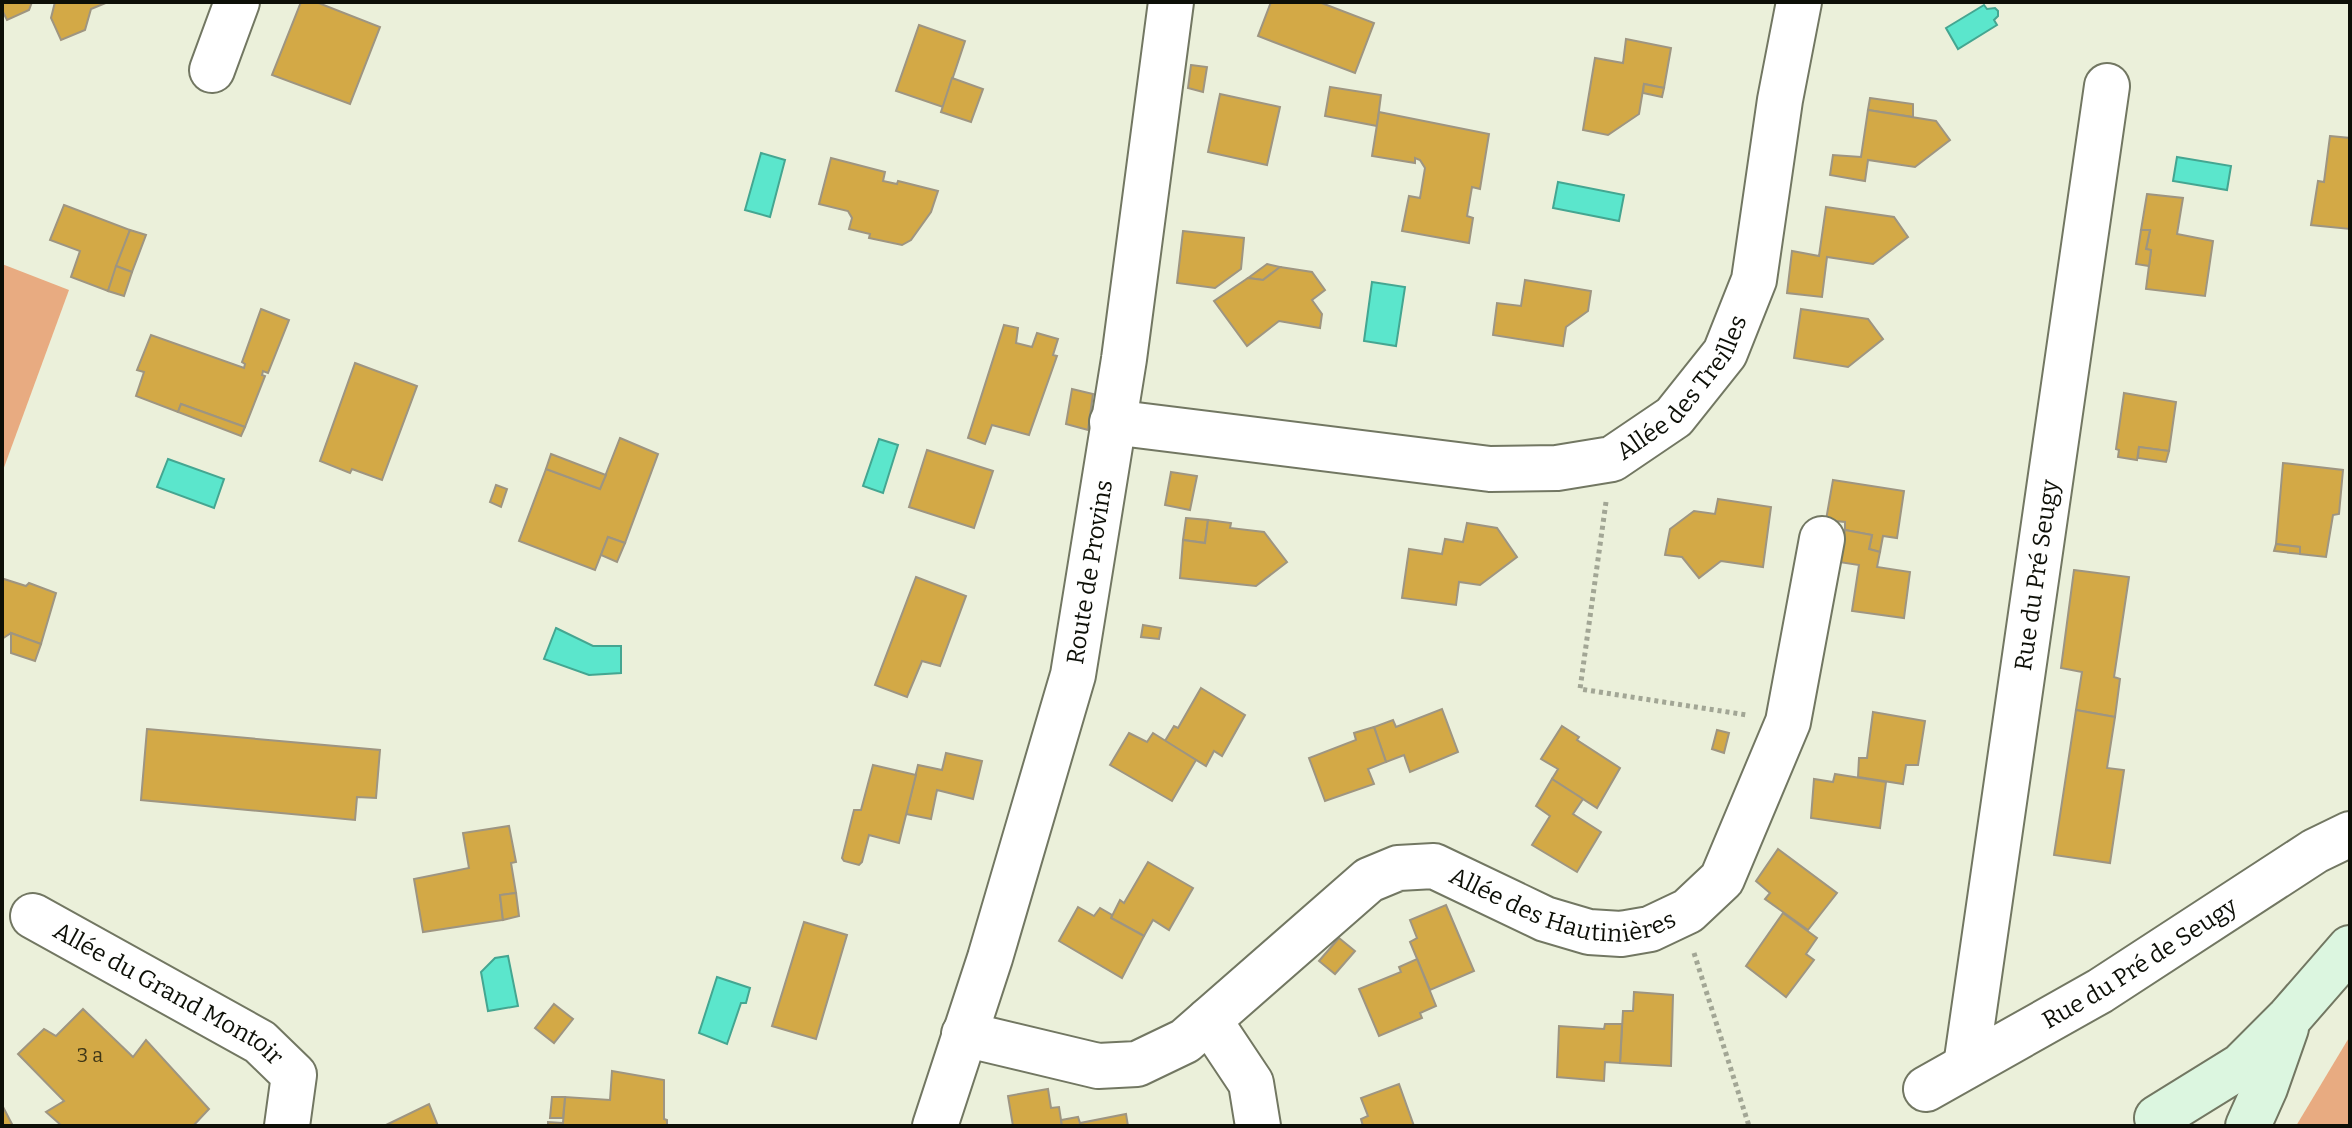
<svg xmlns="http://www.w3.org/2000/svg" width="2352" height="1128" viewBox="0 0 2352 1128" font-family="Bitter,serif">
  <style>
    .green { fill: #e8ab81 }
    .water { fill: #5be6cc; stroke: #44a691; stroke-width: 2 }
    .building { fill: #d3a946; stroke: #9e9581; stroke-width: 2 }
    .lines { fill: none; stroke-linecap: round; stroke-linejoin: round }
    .street-casing { stroke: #727762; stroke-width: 48 }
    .secondary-casing { stroke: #727762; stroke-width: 48 }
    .path { stroke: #a2a695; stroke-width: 5; stroke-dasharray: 4 4; stroke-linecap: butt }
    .street { stroke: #fff; stroke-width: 44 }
    .secondary { stroke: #dcf6e0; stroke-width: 44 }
    .labels { text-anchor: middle; stroke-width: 7; stroke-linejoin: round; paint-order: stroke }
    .number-label { font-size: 20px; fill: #3e3617 }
    .street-label { font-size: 24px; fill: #0d0f07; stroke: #ebf0da }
  </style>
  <rect width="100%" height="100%" fill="#ebf0da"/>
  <g class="green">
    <polygon points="2,264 69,290 2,473"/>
    <polygon points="2350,1036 2350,1126 2296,1126"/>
  </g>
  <g class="water">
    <polygon points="1984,5 1987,9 1995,8 1998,11 1998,16 1994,20 1997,25 1958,49 1946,28"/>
    <polygon points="761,153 785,160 770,217 745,210"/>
    <polygon points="2177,157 2231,166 2227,190 2173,181"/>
    <polygon points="1558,182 1624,195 1619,221 1553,208"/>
    <polygon points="1372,282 1405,287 1396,346 1364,341"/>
    <polygon points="879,439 898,445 883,493 863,486"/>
    <polygon points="168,459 224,479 214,508 157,487"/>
    <polygon points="556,628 593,646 621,646 621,673 589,675 544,659"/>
    <polygon points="508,956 518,1006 488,1011 481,972 495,958"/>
    <polygon points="717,977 750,988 746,1003 741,1003 727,1044 699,1033"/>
  </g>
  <g class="building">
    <polygon points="2,2 32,2 29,10 7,20 2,10"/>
    <polygon points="55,2 108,2 91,9 85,30 61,40 51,18"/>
    <polygon points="301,2 316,2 380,27 350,104 272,75"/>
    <polygon points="1271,2 1319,2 1374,23 1355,73 1258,36"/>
    <polygon points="919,25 965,41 943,107 896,91"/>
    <polygon points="1626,39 1671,48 1664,88 1644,84 1639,114 1608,135 1583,130 1595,58 1623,63"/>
    <polygon points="1191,65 1207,67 1203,92 1188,88"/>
    <polygon points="952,78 983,89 971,122 941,112"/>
    <polygon points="1644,84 1664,88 1662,97 1643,93"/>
    <polygon points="1330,87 1381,95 1377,126 1325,116"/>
    <polygon points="1220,94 1280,107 1267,165 1208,152"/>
    <polygon points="1870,98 1913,104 1913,117 1868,110"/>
    <polygon points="1868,110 1936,121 1950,140 1915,167 1868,160 1865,181 1830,175 1833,155 1861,157"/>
    <polygon points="1379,112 1489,134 1480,189 1472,187 1467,216 1473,218 1469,243 1402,231 1409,196 1420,198 1425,168 1420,160 1415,158 1415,163 1372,156"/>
    <polygon points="2330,136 2350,138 2350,229 2311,225 2318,181 2324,182"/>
    <polygon points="831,158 885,172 883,181 897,184 898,181 938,191 931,212 911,240 902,245 869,238 870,234 849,229 852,218 848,211 819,204"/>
    <polygon points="2147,194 2183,198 2177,234 2213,241 2205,296 2146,289 2151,250 2146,249 2150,230 2141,230"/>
    <polygon points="64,205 130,230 108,291 71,277 80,251 50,240"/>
    <polygon points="1826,207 1894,217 1908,237 1873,264 1827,257 1822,297 1787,293 1792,251 1819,256"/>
    <polygon points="130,230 146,235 132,272 116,266"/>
    <polygon points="2141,230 2150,230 2146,249 2151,250 2149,266 2136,264"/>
    <polygon points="1183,231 1244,238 1241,269 1215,288 1177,283"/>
    <polygon points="1267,264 1280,267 1263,280 1248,278"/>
    <polygon points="116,266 132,272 124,296 108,291"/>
    <polygon points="1280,267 1312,272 1325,290 1312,300 1322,314 1320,328 1279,321 1247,346 1214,301 1248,278 1263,280"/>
    <polygon points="1525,280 1591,291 1588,311 1566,327 1563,346 1493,335 1497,303 1521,306"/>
    <polygon points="261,309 289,320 268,373 263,371 262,375 265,376 245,427 181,404 178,412 136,396 144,372 137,370 151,335 244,368 245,364 242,362"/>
    <polygon points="1801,309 1868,319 1883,339 1848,367 1794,358"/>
    <polygon points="1004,325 1018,328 1016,343 1032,347 1037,333 1058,339 1053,355 1057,356 1029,435 992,425 985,444 968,438"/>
    <polygon points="355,363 417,386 382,480 352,469 350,473 320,461"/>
    <polygon points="1072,389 1093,394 1088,430 1066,424"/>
    <polygon points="2124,393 2176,402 2169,451 2139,447 2137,460 2118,457 2119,450 2116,449"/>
    <polygon points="181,404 245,427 241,436 178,412"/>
    <polygon points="620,438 658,454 625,543 608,537 595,570 519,541 546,469 600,489"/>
    <polygon points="2139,447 2169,451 2166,462 2138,458"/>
    <polygon points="927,450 993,471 974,528 909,507"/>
    <polygon points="551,454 606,475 600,489 546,469"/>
    <polygon points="2283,463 2343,470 2339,514 2333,515 2326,557 2300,554 2300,547 2276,544"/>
    <polygon points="1171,472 1197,476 1190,510 1165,505"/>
    <polygon points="1833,480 1904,491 1897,538 1883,536 1880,552 1869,549 1872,535 1845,530 1845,522 1826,520"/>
    <polygon points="496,485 507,489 501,507 490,502"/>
    <polygon points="1718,499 1771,507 1763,567 1721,561 1699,578 1682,557 1665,555 1670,529 1694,511 1715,514"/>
    <polygon points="1186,518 1208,520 1205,543 1183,540"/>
    <polygon points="1208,520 1231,523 1230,528 1264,532 1287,562 1256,586 1180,578 1183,540 1205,543"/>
    <polygon points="1467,523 1497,528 1517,557 1480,585 1459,582 1456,605 1402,598 1409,549 1442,554 1445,539 1463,542"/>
    <polygon points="1845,530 1872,535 1869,549 1880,552 1877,567 1910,572 1904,618 1852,611 1859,565 1839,562"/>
    <polygon points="608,537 625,543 617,562 601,555"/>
    <polygon points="2276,544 2300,547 2300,554 2274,551"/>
    <polygon points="2074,570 2129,577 2114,677 2120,679 2115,717 2076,710 2082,672 2061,668"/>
    <polygon points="916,577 966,596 940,666 922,661 907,697 875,685"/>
    <polygon points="4,579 26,586 29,583 56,593 41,644 11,633 2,639 2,581"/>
    <polygon points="1143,625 1161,628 1159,639 1141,637"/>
    <polygon points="11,633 41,644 35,661 11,653"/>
    <polygon points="1201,688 1245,715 1222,756 1214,751 1206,766 1165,741 1174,726 1178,728"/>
    <polygon points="1442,709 1458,752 1410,772 1404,755 1386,762 1374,727 1393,720 1396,727"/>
    <polygon points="2076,710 2115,717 2107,768 2124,770 2110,863 2054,855"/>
    <polygon points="1873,712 1925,721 1918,765 1906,765 1903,784 1858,777 1859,758 1867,758"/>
    <polygon points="1562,726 1579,737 1577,740 1620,768 1597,808 1552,779 1558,769 1541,759"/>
    <polygon points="1374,727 1386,762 1368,769 1374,784 1325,801 1309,758 1356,740 1354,733"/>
    <polygon points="147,729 380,750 376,798 357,797 355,820 141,800"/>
    <polygon points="1717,730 1729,733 1724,753 1712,749"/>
    <polygon points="1129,733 1147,742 1153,733 1196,760 1172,801 1110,765"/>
    <polygon points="946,753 982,761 973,799 937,790 931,819 906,814 918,765 942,770"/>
    <polygon points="873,765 916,775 899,843 869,835 862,862 859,865 844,861 842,858 854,810 861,810"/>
    <polygon points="1835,774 1886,782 1880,828 1811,818 1814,779 1833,782"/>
    <polygon points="1552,779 1583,799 1573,814 1601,832 1577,872 1532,845 1550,816 1536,806"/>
    <polygon points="509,826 516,862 511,863 516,893 500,895 503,920 423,932 414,879 469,868 463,833"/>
    <polygon points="1778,849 1837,893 1808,930 1765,899 1770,893 1756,881"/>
    <polygon points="1148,862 1193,888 1169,930 1153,920 1144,936 1111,918 1120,900 1124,903"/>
    <polygon points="516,893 519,916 503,920 500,895"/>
    <polygon points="1446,905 1474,971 1430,990 1410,942 1417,938 1410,920"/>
    <polygon points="1078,907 1094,916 1100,908 1112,915 1111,918 1144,936 1122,978 1059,941"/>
    <polygon points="1783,913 1817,938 1806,954 1814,960 1786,997 1746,966"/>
    <polygon points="804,922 847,935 816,1039 772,1026"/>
    <polygon points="1339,938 1355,951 1335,974 1319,961"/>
    <polygon points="1417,959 1436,1006 1420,1013 1422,1018 1379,1036 1359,989 1401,972 1399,967"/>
    <polygon points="1634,992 1673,995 1671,1066 1620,1063 1623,1011 1633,1011"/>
    <polygon points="554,1004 573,1019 554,1043 535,1028"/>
    <polygon points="83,1009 133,1057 146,1040 209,1109 193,1126 62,1126 46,1112 64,1101 18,1054 44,1029 56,1036"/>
    <polygon points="1605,1024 1622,1024 1620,1063 1605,1062 1604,1081 1557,1077 1559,1026 1604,1029"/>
    <polygon points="612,1071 664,1080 664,1119 667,1120 667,1126 548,1126 548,1122 563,1123 565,1097 610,1100"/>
    <polygon points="1399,1084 1414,1126 1363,1126 1361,1119 1368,1116 1361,1098"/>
    <polygon points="1048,1089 1051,1108 1059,1107 1062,1126 1013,1126 1008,1096"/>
    <polygon points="552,1097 565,1097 563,1118 550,1118"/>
    <polygon points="429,1104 438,1126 384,1126"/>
    <polygon points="2,1105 13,1126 2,1126"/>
    <polygon points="1126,1114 1128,1126 1062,1126 1061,1120 1078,1117 1080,1123"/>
  </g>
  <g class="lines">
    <defs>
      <g id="street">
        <polyline points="212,70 237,2"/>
        <path id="s1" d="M1112,422L1490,469L1557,468L1612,459L1674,417L1725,353L1754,280L1780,100L1799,2"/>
        <path id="s2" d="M33,916L260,1042L294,1075L287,1126"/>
        <polyline points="1209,1020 1251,1083 1258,1126"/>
        <path id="s3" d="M964,1034L1098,1066L1137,1064L1185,1041L1369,880L1398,868L1434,866L1545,919L1589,932L1621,934L1650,929L1688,911L1722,879L1788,722L1822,539"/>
        <path id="s4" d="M1966,1066L2107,86"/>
        <path id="s5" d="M1926,1089L2100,991L2315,851L2350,834"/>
        <path id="s6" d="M935,1126L990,958L1073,675L1124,359L1171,2"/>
      </g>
      <g id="secondary">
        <polyline points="2157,1118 2241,1066 2289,1018 2350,948"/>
        <polyline points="2248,1126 2265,1088 2286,1028"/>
      </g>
    </defs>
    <use href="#street" class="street-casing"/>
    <use href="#secondary" class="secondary-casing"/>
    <g class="path">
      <polyline points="1606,502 1580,689 1747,715"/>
      <polyline points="1694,953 1749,1126"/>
    </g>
    <use href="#street" class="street"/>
    <use href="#secondary" class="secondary"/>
  </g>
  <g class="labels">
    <g class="number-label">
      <text x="90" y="1062">3 a</text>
    </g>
    <g class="street-label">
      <text dy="8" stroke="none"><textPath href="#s1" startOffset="606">Allée des Treilles</textPath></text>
      <text dy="8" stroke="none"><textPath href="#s6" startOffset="576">Route de Provins</textPath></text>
      <text dy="8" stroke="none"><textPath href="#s4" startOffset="496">Rue du Pré Seugy</textPath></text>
      <text dy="8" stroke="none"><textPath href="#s3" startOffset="680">Allée des Hautinières</textPath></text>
      <text dy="8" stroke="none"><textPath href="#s5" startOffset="248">Rue du Pré de Seugy</textPath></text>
      <text dy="8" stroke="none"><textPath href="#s2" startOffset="156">Allée du Grand Montoir</textPath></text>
    </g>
  </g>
  <rect width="2352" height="1128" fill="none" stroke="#0d0f07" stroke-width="8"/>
</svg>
